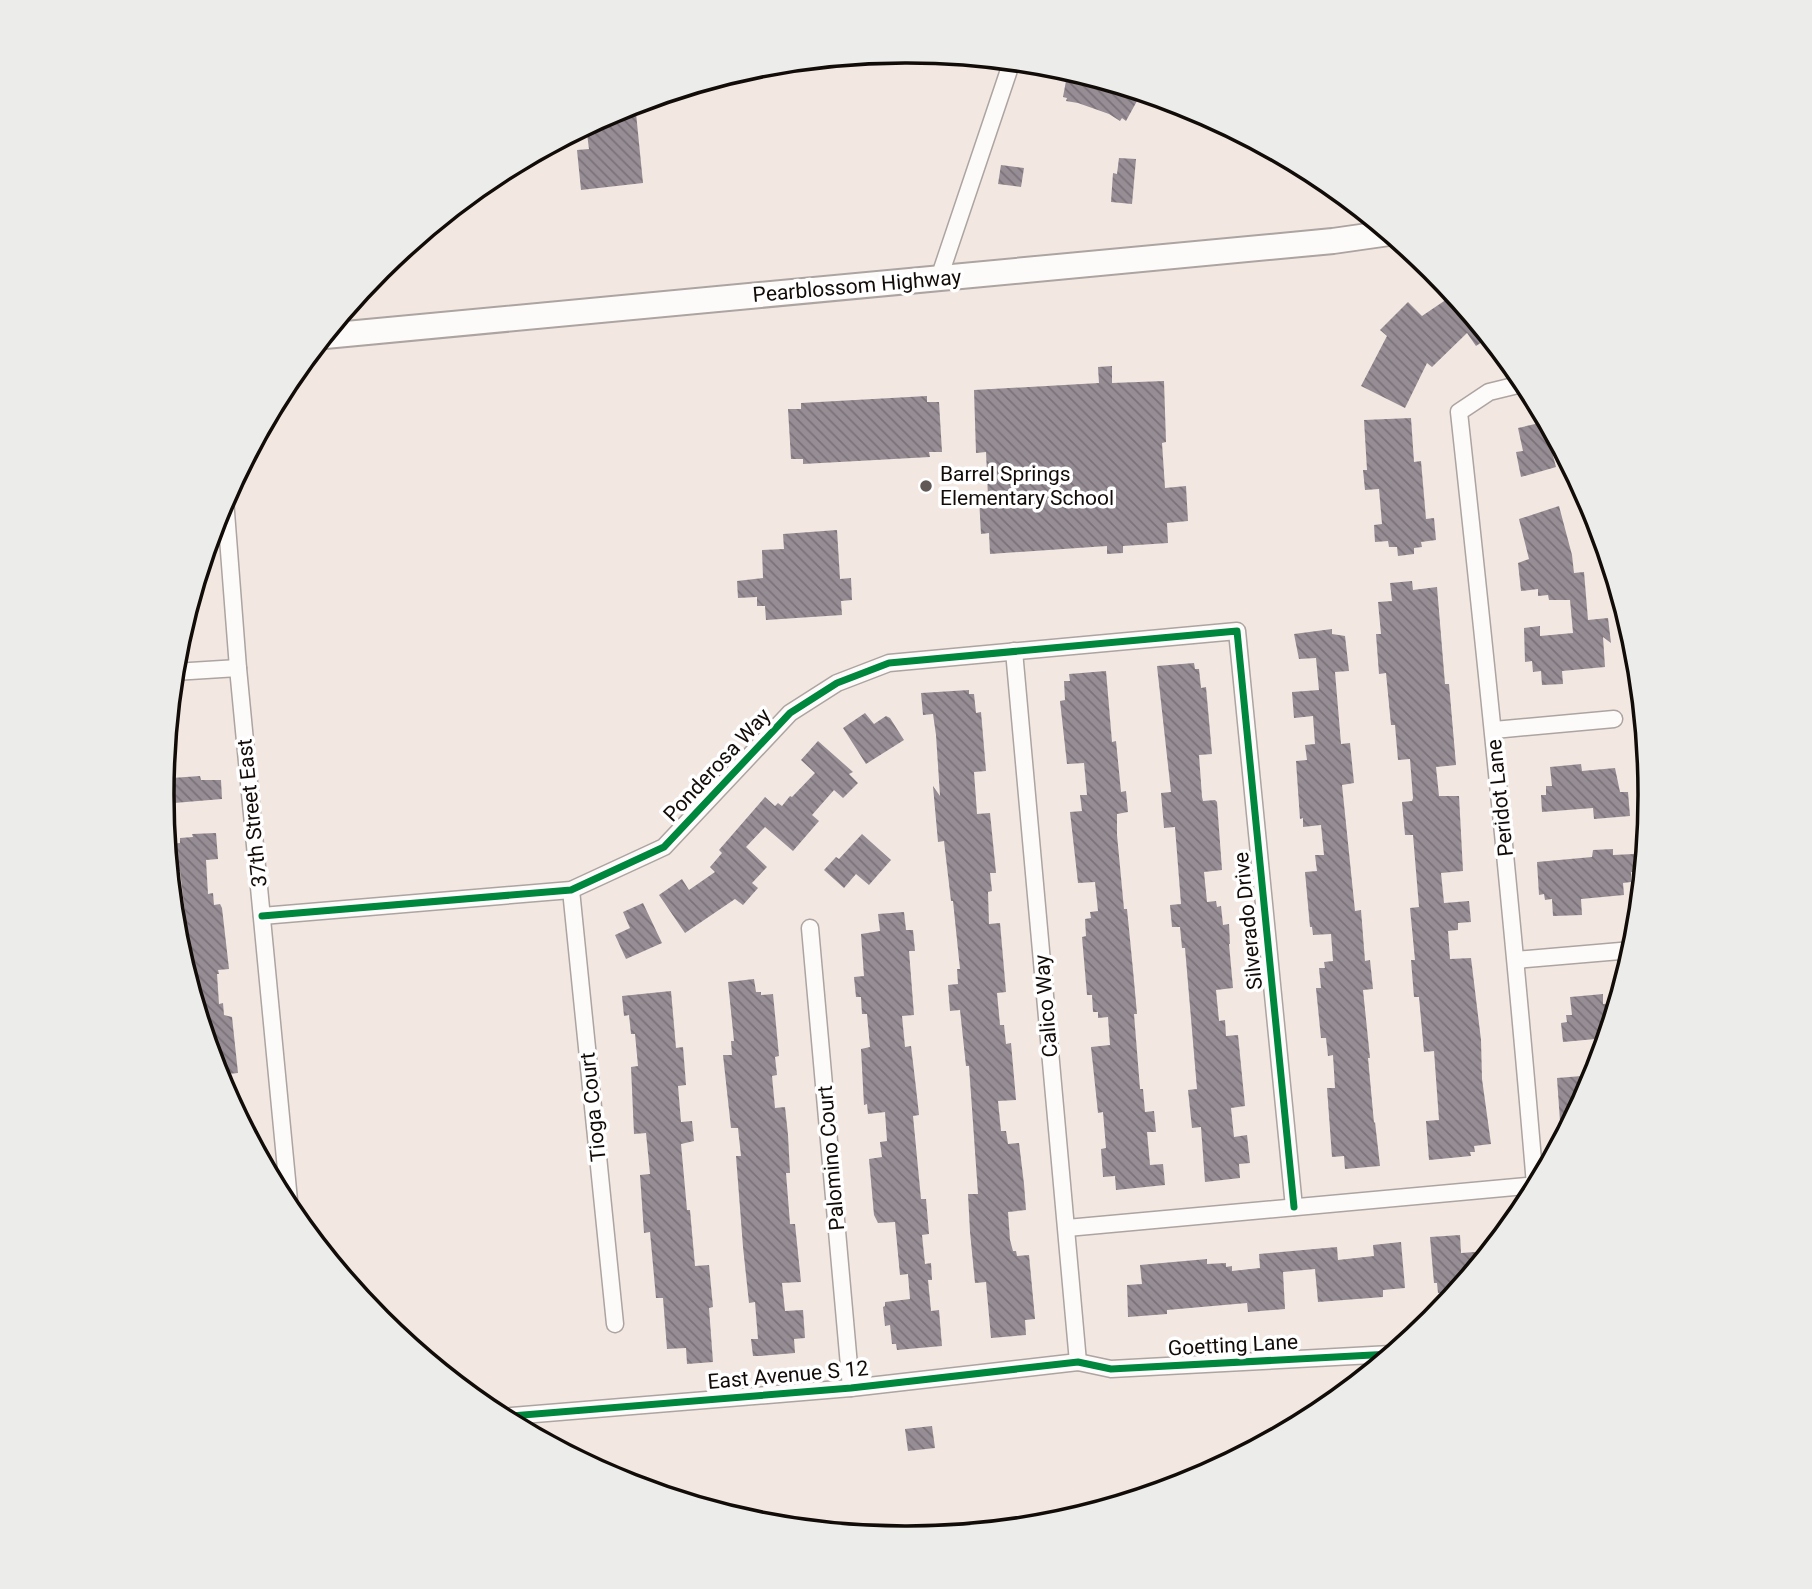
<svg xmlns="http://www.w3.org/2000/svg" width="1812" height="1589" viewBox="0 0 1812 1589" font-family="Roboto,sans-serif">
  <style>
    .building { fill: url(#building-back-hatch) }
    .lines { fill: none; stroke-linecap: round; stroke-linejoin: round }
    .minor-casing { stroke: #aca4a0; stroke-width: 19 }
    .primary-casing { stroke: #aca4a0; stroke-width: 28 }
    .minor { stroke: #fdfbfa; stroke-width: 16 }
    .primary { stroke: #fdfbfa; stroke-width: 24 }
    .cycleway-casing { stroke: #fff; stroke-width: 11 }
    .cycleway { stroke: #00873e; stroke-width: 7 }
    .poi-dot { fill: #605955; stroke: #fff; stroke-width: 2.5 }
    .labels { text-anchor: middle; stroke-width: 7; stroke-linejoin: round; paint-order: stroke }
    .street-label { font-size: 21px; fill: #120c09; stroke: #fff }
    .poi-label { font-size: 21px; fill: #120c09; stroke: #fff; text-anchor: start }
    .rim { fill: none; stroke: #120c09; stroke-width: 3.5 }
  </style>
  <defs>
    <pattern id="building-back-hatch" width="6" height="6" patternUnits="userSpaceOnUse" patternTransform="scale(1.75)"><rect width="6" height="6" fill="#978e95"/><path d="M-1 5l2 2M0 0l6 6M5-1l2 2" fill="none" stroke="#7a7278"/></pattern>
  </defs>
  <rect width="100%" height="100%" fill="#f2e7e1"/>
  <g class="building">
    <polygon points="1068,70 1129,89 1136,93 1137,101 1126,121 1122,118 1120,121 1109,114 1078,103 1066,101 1067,98 1063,97"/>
    <polygon points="635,103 643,183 581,190 577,150 589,149 586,126 622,107"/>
    <polygon points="1119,158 1136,159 1132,204 1111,202 1113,173 1117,174"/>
    <polygon points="1001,165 1024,168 1021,187 998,184"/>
    <polygon points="1453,295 1488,338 1476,346 1467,333 1432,367 1427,363 1405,408 1361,386 1387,336 1380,330 1408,302 1422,316"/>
    <polygon points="1112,366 1112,383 1164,381 1166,442 1162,443 1165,488 1186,486 1188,521 1167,523 1168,543 1123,546 1123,553 1107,554 1107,546 990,554 989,533 981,534 979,498 988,497 986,452 976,453 974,390 1099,383 1098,367"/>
    <polygon points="927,396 927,402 939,402 942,452 929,452 930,457 803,464 803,459 791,459 788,409 801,409 801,403"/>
    <polygon points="1411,418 1414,462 1421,461 1426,519 1434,518 1436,540 1421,542 1422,547 1414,548 1414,554 1398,556 1397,547 1389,547 1388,541 1375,542 1374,525 1382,524 1379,489 1365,490 1363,470 1367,470 1364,420"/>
    <polygon points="1544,422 1556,467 1521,477 1516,452 1523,451 1518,428"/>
    <polygon points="1559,506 1572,555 1574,573 1584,572 1588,620 1608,618 1611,643 1603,637 1605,667 1562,671 1563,684 1542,685 1541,671 1533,672 1532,661 1525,662 1524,628 1540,626 1540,636 1573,633 1570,600 1549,600 1548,595 1538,596 1538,589 1521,591 1518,563 1529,559 1519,519"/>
    <polygon points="837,530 840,579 851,578 852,600 841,601 842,615 766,620 765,606 757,606 757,597 738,598 737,581 763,578 762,550 784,549 783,534"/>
    <polygon points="1412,581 1413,590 1437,587 1445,684 1449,684 1456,765 1436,767 1439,796 1459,796 1463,871 1441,873 1444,903 1469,901 1471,922 1458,923 1458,930 1448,931 1450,959 1471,958 1481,1040 1482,1079 1491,1144 1474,1146 1475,1152 1470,1152 1471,1156 1429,1160 1426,1121 1439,1120 1434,1051 1424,1052 1419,997 1414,997 1411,960 1415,960 1410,908 1419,907 1413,835 1405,835 1402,802 1412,801 1413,798 1410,759 1398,760 1395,725 1391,725 1386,673 1379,674 1376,634 1381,634 1378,602 1392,601 1390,583"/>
    <polygon points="1332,629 1332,634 1345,636 1349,671 1335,672 1341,744 1350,743 1354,783 1342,785 1355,911 1361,910 1365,961 1370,960 1373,989 1363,990 1370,1058 1368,1058 1374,1123 1375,1122 1380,1166 1345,1169 1344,1156 1332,1157 1327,1088 1335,1088 1333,1055 1328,1056 1326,1038 1321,1038 1316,988 1321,988 1319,968 1325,968 1324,962 1333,961 1331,934 1313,935 1312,927 1310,927 1305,872 1317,871 1315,855 1324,855 1321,825 1303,827 1303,818 1300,819 1296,761 1307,760 1305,745 1315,744 1313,716 1294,718 1292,692 1319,690 1316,658 1299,659 1294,634"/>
    <polygon points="1194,663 1195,669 1199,669 1201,688 1206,687 1212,754 1199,755 1202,797 1203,801 1215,800 1217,802 1222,870 1204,872 1207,902 1216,901 1217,907 1221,906 1223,925 1229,924 1230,944 1229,944 1233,988 1216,990 1219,1021 1225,1020 1226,1036 1238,1035 1245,1106 1231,1108 1234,1137 1247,1135 1250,1163 1239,1164 1240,1178 1205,1182 1201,1127 1192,1128 1188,1090 1197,1089 1185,948 1182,948 1180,927 1172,927 1170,905 1181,904 1175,827 1164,828 1161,793 1171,792 1157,666"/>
    <polygon points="1106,671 1112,742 1116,741 1121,792 1126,791 1128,812 1117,814 1117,835 1124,909 1127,909 1133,970 1137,1014 1134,1014 1140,1089 1143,1089 1145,1112 1154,1111 1156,1132 1147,1132 1150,1165 1163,1164 1165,1185 1116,1190 1115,1176 1103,1177 1101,1149 1106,1148 1103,1112 1098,1113 1091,1047 1110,1045 1108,1017 1098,1018 1098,1012 1093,1012 1092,995 1087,995 1082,937 1086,936 1085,919 1091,918 1090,912 1098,911 1095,882 1078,883 1070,812 1082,811 1080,795 1087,795 1084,763 1067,764 1060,701 1065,700 1064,681 1070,681 1069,674"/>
    <polygon points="969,690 969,694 974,694 976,713 981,712 986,771 974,772 977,814 990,813 996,873 990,873 992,891 988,892 989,924 1000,923 1006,992 997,993 1000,1025 1004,1025 1006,1044 1011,1043 1016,1100 998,1101 1001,1131 1006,1131 1008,1144 1019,1143 1024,1184 1026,1210 1008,1212 1010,1240 1013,1251 1016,1251 1017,1256 1029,1255 1035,1319 1025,1320 1026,1335 991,1338 986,1282 975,1283 970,1232 968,1194 978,1194 969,1066 966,1066 960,1010 950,1011 948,985 958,984 957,969 960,969 953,901 951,901 944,841 938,842 933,786 940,796 936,735 933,714 923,715 921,693"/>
    <polygon points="865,713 874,724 886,716 890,718 904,740 866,764 843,728"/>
    <polygon points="818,741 853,772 849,774 858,783 843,798 834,790 812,815 819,821 793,851 765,827 746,847 767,867 752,883 758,888 743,905 735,899 685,933 659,895 682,879 689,890 715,872 710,867 722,853 719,850 765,797 775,806 778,803 782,806 790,796 792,797 815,773 801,760"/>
    <polygon points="1581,764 1582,771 1615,768 1620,792 1628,792 1630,816 1594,819 1593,808 1542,812 1541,795 1546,795 1546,786 1552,786 1550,767"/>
    <polygon points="200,776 201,780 221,780 222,799 174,803 172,778"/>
    <polygon points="216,833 218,859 206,860 208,894 213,893 214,905 220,904 222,908 229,969 218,970 219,974 217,974 219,1004 223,1003 224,1015 232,1017 238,1073 218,1075 183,960 181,936 176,936 174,914 185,913 180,871 170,871 168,844 180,843 180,838 193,837 192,834"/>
    <polygon points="862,834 891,860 869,885 856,874 844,888 824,870 836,857 839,859"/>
    <polygon points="1613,849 1613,855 1634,854 1635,872 1631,872 1631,882 1623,883 1624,895 1581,899 1582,915 1553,916 1552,899 1545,900 1544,894 1539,895 1537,862 1592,857 1593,850"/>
    <polygon points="643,903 662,943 626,959 615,935 630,928 623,912"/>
    <polygon points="904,912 906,930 913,930 915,951 909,951 914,1015 902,1016 905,1047 911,1046 916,1088 919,1115 913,1116 921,1199 926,1199 929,1234 922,1235 925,1264 931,1263 932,1280 928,1280 931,1311 939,1310 942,1346 897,1350 896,1344 892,1344 890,1325 885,1326 883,1307 885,1306 885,1302 910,1299 908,1274 900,1275 895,1222 878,1223 874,1215 869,1159 882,1157 880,1142 887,1141 885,1112 868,1114 867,1104 864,1105 861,1049 870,1047 867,1014 862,1014 861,997 856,997 854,977 864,976 861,934 880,931 878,914"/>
    <polygon points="754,979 756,992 761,992 761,995 773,994 779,1056 775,1057 777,1075 772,1076 775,1108 785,1107 788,1135 790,1173 786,1173 790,1224 795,1224 801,1282 782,1283 785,1311 803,1310 805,1338 794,1339 795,1353 760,1356 753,1356 751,1339 758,1339 755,1302 749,1303 743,1247 736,1156 741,1156 738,1128 731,1128 723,1055 732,1055 731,1041 734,1041 728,982"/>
    <polygon points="671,991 676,1048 683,1047 686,1085 678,1086 681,1122 692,1121 694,1141 681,1144 687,1210 690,1210 695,1266 709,1265 713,1307 709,1308 713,1362 687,1364 686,1348 667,1349 663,1298 656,1298 650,1232 644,1233 640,1175 650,1174 646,1133 634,1134 631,1067 638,1066 635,1034 631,1034 629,1015 624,1016 622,996"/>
    <polygon points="1603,994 1603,1004 1616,1003 1606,1038 1563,1042 1561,1023 1567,1022 1566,1015 1572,1015 1570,997"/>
    <polygon points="1594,1075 1571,1121 1560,1121 1557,1078"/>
    <polygon points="1460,1235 1461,1253 1475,1252 1476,1267 1455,1292 1438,1293 1437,1283 1434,1283 1430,1237"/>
    <polygon points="1401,1242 1405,1288 1383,1290 1383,1297 1318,1302 1315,1269 1283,1272 1285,1309 1248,1312 1247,1303 1167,1310 1167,1314 1128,1317 1127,1285 1142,1284 1140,1265 1207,1259 1207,1264 1226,1263 1226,1267 1232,1266 1232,1271 1260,1268 1259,1254 1337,1247 1338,1260 1374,1256 1373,1245"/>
    <polygon points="932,1426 935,1448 908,1451 905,1429"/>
  </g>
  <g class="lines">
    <defs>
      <g id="minor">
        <polyline points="939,278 1012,61"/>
        <path d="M1526,383L1489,392L1459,412C1487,669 1514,927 1535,1185"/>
        <polyline points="225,499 238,668 290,1211"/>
        <polyline points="1014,651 1078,1362"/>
        <polyline points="174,672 238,668"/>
        <polyline points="1494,730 1614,719"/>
        <polyline points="571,890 615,1324"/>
        <polyline points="262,916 571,890 664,847 790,713 837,683 889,663 1237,631 1294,1207"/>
        <polyline points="810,928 851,1388"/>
        <polyline points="1516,960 1632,950"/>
        <polyline points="1067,1228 1537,1185"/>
        <polyline points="500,1417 851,1388 1078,1362 1111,1369 1391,1354"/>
      </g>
      <polyline id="primary" points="325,336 1333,241 1389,233"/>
    </defs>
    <use href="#minor" class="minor-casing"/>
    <use href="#primary" class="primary-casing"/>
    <use href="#minor" class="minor"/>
    <use href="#primary" class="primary"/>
    <defs>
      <g id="cycleway">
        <polyline points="262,916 571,890 664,847 790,713 837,683 889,663 1237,631 1294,1207"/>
        <polyline points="500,1417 851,1388 1078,1362 1111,1369 1391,1354"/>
      </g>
    </defs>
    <use href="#cycleway" class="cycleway-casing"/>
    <use href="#cycleway" class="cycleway"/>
  </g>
  <circle class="poi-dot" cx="926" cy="486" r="7"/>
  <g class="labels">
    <g class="street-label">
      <text transform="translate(857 286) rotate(-5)" y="7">Pearblossom Highway</text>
      <text transform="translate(717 765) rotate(-47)" y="7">Ponderosa Way</text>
      <text transform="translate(1500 798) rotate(-96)" y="7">Peridot Lane</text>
      <text transform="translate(252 813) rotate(-96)" y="7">37th Street East</text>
      <text transform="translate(1248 921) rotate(-96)" y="7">Silverado Drive</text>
      <text transform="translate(1046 1006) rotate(-95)" y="7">Calico Way</text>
      <text transform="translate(593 1107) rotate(-96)" y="7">Tioga Court</text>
      <text transform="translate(831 1158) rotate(-95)" y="7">Palomino Court</text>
      <text transform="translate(1233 1345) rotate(-3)" y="7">Goetting Lane</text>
      <text transform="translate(788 1375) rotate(-5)" y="7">East Avenue S 12</text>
    </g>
    <g class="poi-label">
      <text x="940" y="481">Barrel Springs<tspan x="940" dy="24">Elementary School</tspan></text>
    </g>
  </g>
  <path d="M0 0H1812V1589H0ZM905 63H907A731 731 0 0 1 1638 794V795A731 731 0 0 1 907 1526H905A731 731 0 0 1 174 795V794A731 731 0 0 1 905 63Z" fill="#ececeb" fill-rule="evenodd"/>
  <path class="rim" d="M905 63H907A731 731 0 0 1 1638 794V795A731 731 0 0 1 907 1526H905A731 731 0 0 1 174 795V794A731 731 0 0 1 905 63Z"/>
</svg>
